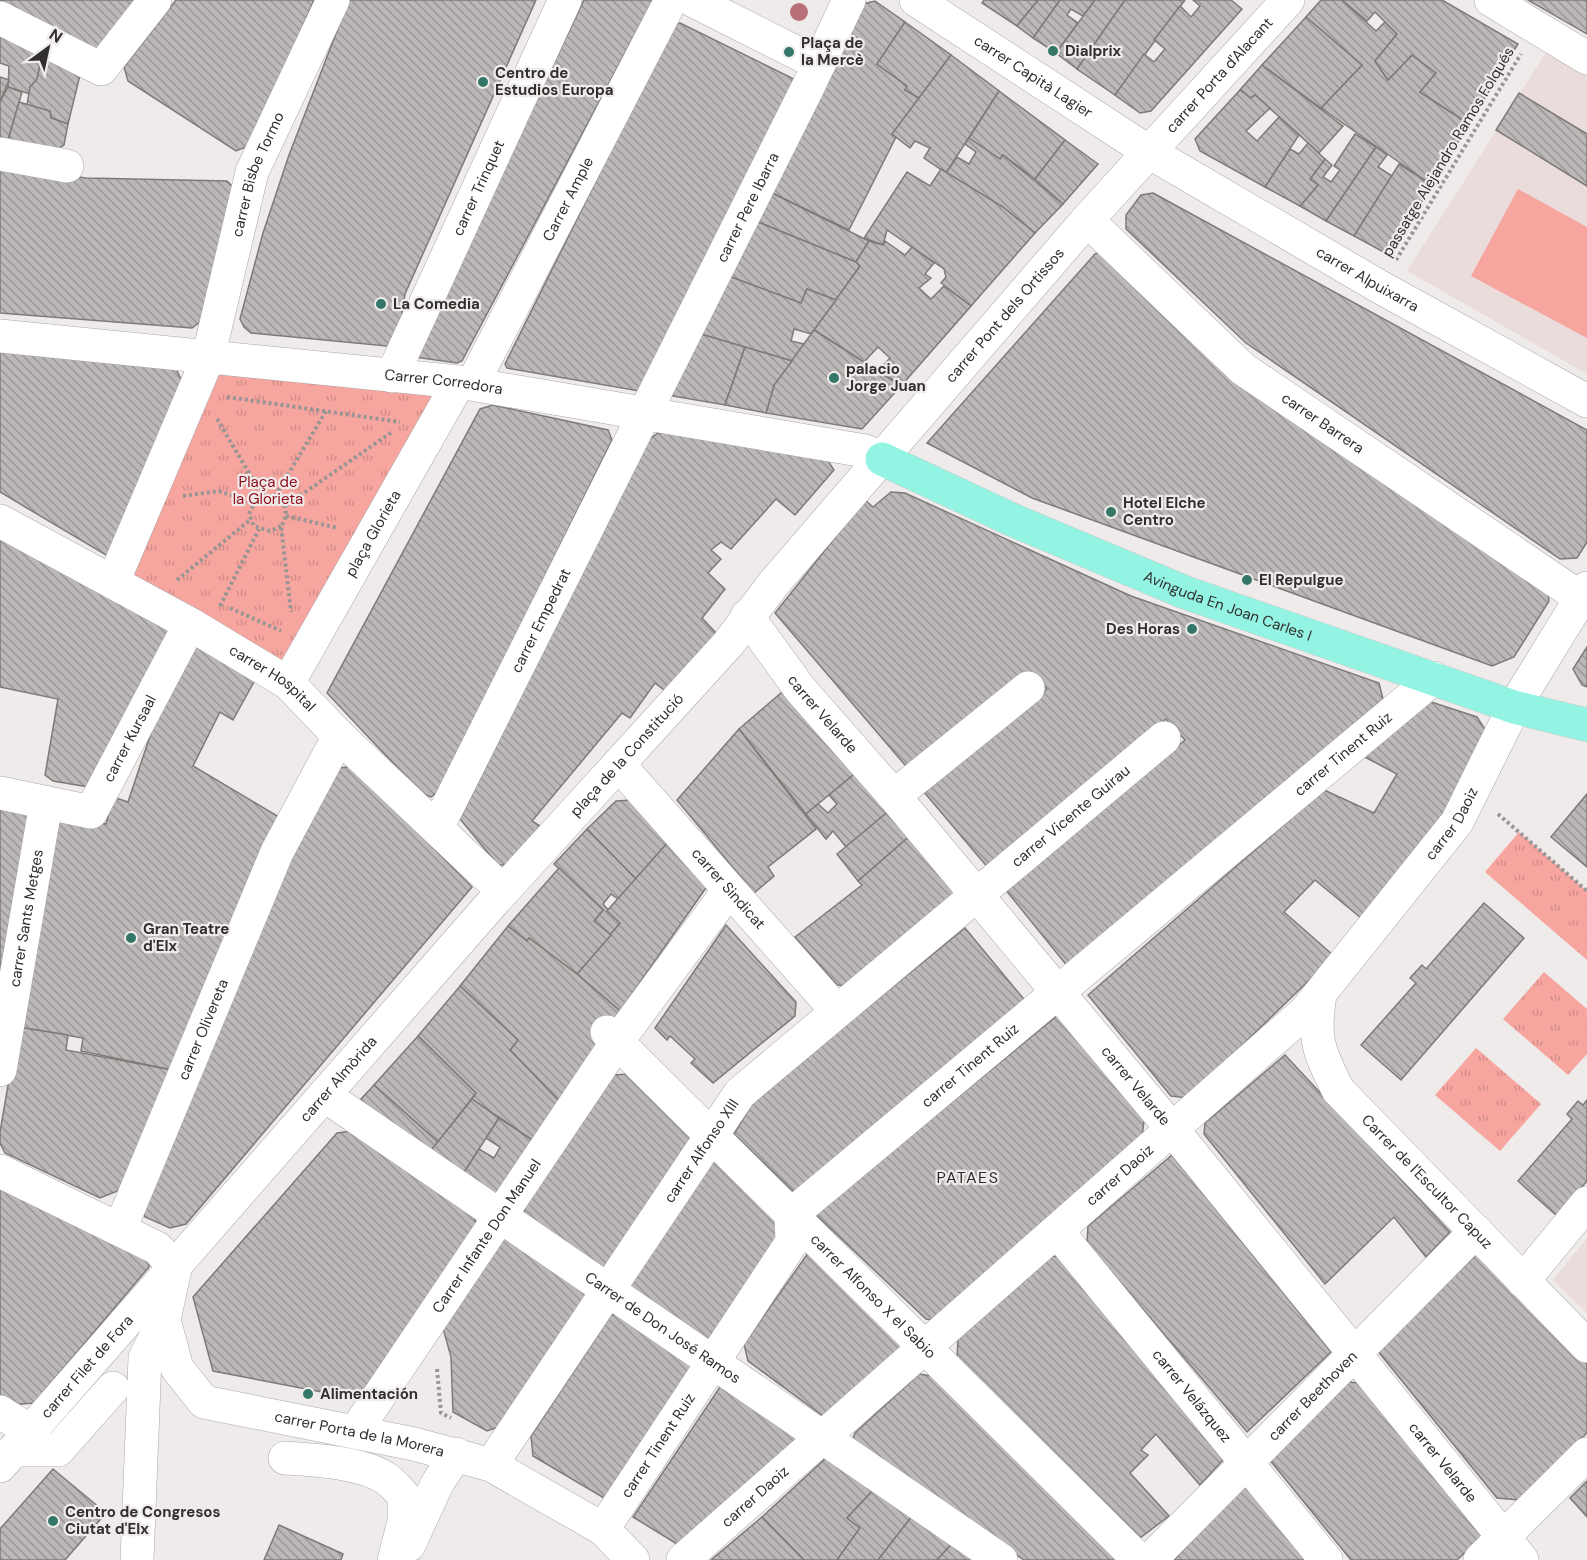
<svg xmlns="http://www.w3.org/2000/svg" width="1587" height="1560" viewBox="0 0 1587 1560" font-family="'DM Sans',sans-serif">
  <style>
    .built { fill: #eadcdb }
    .green { fill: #f6a59f }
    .park { fill: url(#park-tufts) }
    .building { fill: url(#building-back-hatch); stroke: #7e7a79; stroke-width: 1.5 }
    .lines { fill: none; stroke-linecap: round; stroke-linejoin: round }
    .minor-casing { stroke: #aba7a7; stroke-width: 34 }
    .major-casing { stroke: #c9c9c9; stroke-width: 34 }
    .path { stroke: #989594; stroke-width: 4; stroke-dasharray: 3 3; stroke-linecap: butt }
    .minor { stroke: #fff; stroke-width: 33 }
    .major { stroke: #93f4e3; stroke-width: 33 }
    .tree { fill: #ba7078 }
    .poi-dot { fill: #347769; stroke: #efebea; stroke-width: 2 }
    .labels { text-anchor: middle; stroke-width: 4.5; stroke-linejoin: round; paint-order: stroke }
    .poi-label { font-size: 15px; font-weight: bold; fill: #302f2e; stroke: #efebea; text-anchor: start }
    .street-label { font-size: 15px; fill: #302f2e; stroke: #efebea }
    .park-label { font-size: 15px; fill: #8e0c1a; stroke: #efebea }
    .neighbourhood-label { font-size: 16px; letter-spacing: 1.5px; fill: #2d2a29; stroke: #efebea }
  </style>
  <defs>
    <pattern id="park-tufts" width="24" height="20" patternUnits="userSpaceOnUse" patternTransform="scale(1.5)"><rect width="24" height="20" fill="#f6a59f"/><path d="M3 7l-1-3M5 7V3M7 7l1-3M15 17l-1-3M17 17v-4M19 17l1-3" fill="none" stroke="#d38e89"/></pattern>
    <pattern id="building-back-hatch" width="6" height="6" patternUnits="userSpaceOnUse" patternTransform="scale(1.5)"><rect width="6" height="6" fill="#bcb8b7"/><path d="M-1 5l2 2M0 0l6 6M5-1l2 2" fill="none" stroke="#999695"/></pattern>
  </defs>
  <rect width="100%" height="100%" fill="#efebea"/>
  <g class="built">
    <polygon points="1546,52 1587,75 1587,374 1407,271"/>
    <polygon points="1587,1238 1587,1313 1553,1280"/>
  </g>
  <polygon class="green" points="1518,189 1587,227 1587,338 1471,276"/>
  <g class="park">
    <polygon points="193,365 452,395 295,682 109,573"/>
    <polygon points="1519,832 1587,891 1587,960 1485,872"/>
    <polygon points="1544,972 1587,1009 1587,1054 1568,1075 1503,1019"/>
    <polygon points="1476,1048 1541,1104 1500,1151 1435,1095"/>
  </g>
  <g class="building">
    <polygon points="0,0 138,0 98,63 0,12"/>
    <polygon points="176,0 314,0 251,145 236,151 128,81 124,67"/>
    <polygon points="349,0 536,0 405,294 397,347 251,333 244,327 240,319 263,233 289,155"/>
    <polygon points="584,0 653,0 462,361 457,363 414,357"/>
    <polygon points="984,0 1038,0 1017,26 982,3"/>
    <polygon points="1038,0 1060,0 1033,38 1017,26"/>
    <polygon points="1060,0 1095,0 1083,16 1071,9 1067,15 1078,23 1056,53 1033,38"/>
    <polygon points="1095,0 1125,0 1077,69 1056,53"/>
    <polygon points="1125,0 1185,0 1115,95 1077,69"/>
    <polygon points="1193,0 1231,0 1242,9 1151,111 1140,113 1115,95 1144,54 1154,62 1165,49 1154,40 1180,6 1191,17 1200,6"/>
    <polygon points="1321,0 1342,0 1376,31 1385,22 1397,34 1375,61 1388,80 1412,55 1436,73 1420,92 1469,124 1432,185 1321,108 1362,65 1306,17"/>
    <polygon points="1342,0 1442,0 1518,44 1469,124 1420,92 1436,73 1412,55 1388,80 1375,61 1397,34 1375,12 1367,21"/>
    <polygon points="1528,0 1587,0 1587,34"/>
    <polygon points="875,1 905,22 877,64 907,86 905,90 919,98 892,134 896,137 849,230 768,191 863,4"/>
    <polygon points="1306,17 1362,65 1321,108 1262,65"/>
    <polygon points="905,22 951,55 919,98 905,90 907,86 877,64"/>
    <polygon points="680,23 796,80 639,391 507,368 505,364 673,26"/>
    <polygon points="0,24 49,47 41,61 37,79 30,87 30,94 8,87 9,66 0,63"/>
    <polygon points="49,47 83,63 68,124 51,118 50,111 27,105 30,87 37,79 41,61"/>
    <polygon points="951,55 999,91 946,173 924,158 930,148 915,141 910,148 892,134"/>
    <polygon points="1262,65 1343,126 1319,153 1255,95 1251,98 1240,90"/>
    <polygon points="0,77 9,80 0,102"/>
    <polygon points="8,87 22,92 7,144 0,143 0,102"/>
    <polygon points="1240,90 1251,98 1255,95 1270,108 1246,131 1257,141 1279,117 1299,135 1265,187 1200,151 1195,139"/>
    <polygon points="999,91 1065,140 1035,179 1003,155 1000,159 969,138"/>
    <polygon points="1519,93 1587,134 1587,186 1496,130"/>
    <polygon points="19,102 50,111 51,118 68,124 64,145 50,154 7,144"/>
    <polygon points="1355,134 1376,147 1326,221 1300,206 1318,185 1310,179 1325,159 1332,165 1323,177 1331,182 1340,170 1334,166"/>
    <polygon points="969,138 1000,159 1003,155 1063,204 1035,233 1003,207 946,173 957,157 969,164 976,152 965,144"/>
    <polygon points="1065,140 1098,164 1063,204 1035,179"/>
    <polygon points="1308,143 1325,159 1310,179 1318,185 1300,206 1265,187 1290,149 1299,154"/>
    <polygon points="1376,147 1387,155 1378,167 1392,176 1354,236 1326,221"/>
    <polygon points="1399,164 1432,185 1389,255 1354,236"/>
    <polygon points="0,166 86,178 227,181 237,191 200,322 192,328 0,313"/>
    <polygon points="941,169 1003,207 1035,233 971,306 941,283 946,277 944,269 887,230 883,245 864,238 907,172 930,186"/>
    <polygon points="768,191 869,241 856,262 753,220"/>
    <polygon points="1153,193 1587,430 1587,542 1577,558 1560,559 1246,343 1126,229 1126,215 1141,195"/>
    <polygon points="753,220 856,262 860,266 836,300 807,289 801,303 723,274"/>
    <polygon points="869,241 883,245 885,241 905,255 912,247 934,263 925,274 931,278 919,288 931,299 944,286 971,306 901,386 878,371 890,358 878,347 864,362 814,330 860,266 856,262"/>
    <polygon points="1108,250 1547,586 1549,601 1514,657 1492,666 1032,498 927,443 1095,254"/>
    <polygon points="723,274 801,303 807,289 836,300 811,334 794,329 791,341 804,344 792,361 694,332"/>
    <polygon points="814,330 901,386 862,429 766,413 774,385"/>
    <polygon points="694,332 745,347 725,405 673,396 667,392"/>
    <polygon points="0,346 176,369 182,381 111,558 0,492"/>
    <polygon points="745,347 792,361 774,385 766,413 725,405"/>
    <polygon points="493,405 608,430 612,440 439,791 431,797 421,793 327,693 480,409"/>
    <polygon points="671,432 828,461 834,470 795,515 776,499 731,549 721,542 711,550 721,559 708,573 725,589 702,618 718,635 669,694 655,683 630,718 622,713 532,821 540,826 509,865 498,865 460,819 647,441 658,433"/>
    <polygon points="891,492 905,493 1131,596 1379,683 1383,699 1068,967 1005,889 1185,740 1166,719 989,869 924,792 1047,689 1030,674 911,772 775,613 865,500 873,507"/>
    <polygon points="0,534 176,634 100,789 53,781 45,775 58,699 0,687"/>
    <polygon points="195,644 255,680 233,720 220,712 193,766 284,820 172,1070 81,1051 83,1038 18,1027 58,818 67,816 106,824 113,797 128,802 152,730"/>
    <polygon points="1587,647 1587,687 1582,685 1573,669"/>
    <polygon points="789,686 858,771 806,814 739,729"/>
    <polygon points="1428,701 1477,717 1488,734 1449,806 1361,918 1315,880 1284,912 1334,956 1188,1098 1171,1096 1088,995 1324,790 1374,813 1397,774 1361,755"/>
    <polygon points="739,729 816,829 768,867 774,876 754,893 677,800"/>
    <polygon points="352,766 472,887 186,1224 170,1228 145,1217 139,1203 306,811 335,769"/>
    <polygon points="858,771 890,810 846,847 833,831 826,839 806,814 818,804 828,813 837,804 829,795"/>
    <polygon points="1587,794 1587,867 1551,837"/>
    <polygon points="632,800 668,842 636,879 587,829 616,801"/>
    <polygon points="0,807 36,814 0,1023"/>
    <polygon points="890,810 911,835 858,881 837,854"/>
    <polygon points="587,829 636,879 618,899 611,894 603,904 620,923 611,935 594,921 603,910 554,864"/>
    <polygon points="911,835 956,887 952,898 847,986 837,985 795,937 862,885 858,881"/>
    <polygon points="668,842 708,885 620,1011 577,974 620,923 607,911"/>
    <polygon points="559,868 603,910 594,921 611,935 577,974 529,938 527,941 508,926"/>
    <polygon points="1484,903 1524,938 1401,1080 1361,1045 1416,983 1410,978 1422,965 1426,969"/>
    <polygon points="726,925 796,1002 795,1016 713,1083 691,1063 695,1059 670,1036 667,1040 655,1028"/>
    <polygon points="508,926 527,941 529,938 577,974 620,1011 560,1102 510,1050 518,1040 460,986"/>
    <polygon points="965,928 1027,1003 796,1194 734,1134 755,1099"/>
    <polygon points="460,986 518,1040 510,1050 560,1102 534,1141 472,1099 476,1093 418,1036"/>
    <polygon points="1058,1015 1144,1120 1142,1139 937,1321 926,1319 815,1214"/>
    <polygon points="18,1027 68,1035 66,1050 172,1070 120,1190 100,1198 5,1153 0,1143 0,1132"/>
    <polygon points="418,1036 476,1093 438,1142 374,1085"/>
    <polygon points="1285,1055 1450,1232 1426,1257 1394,1217 1325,1284 1204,1134 1205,1123"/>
    <polygon points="629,1074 695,1137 605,1271 526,1221 523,1204 614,1075"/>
    <polygon points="374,1085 438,1142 428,1154 367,1114 361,1099"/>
    <polygon points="472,1099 499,1118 461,1177 428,1154"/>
    <polygon points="1587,1100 1587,1181 1557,1216 1518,1181 1572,1119 1567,1114 1578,1101 1583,1105"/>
    <polygon points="499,1118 534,1141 496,1200 461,1177 479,1149 494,1158 500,1147 486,1138"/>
    <polygon points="352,1131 473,1213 478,1230 363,1400 213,1371 193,1297 337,1133"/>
    <polygon points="1172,1155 1331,1352 1247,1432 1087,1243 1088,1226"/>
    <polygon points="712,1158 776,1220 781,1240 710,1345 626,1286"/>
    <polygon points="0,1185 148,1255 149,1267 34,1403 9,1405 0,1399"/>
    <polygon points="505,1236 587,1287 590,1299 504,1425 487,1431 453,1412 451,1357 443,1328"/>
    <polygon points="811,1249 910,1340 823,1416 748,1361 744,1344"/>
    <polygon points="1477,1254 1587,1364 1587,1433 1519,1500 1497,1498 1377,1350"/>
    <polygon points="1052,1256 1063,1258 1223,1460 1200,1485 1156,1434 1141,1450 1148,1455 1130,1473 1169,1516 1140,1538 957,1359 958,1339"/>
    <polygon points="623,1313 688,1356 693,1371 609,1501 533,1456 531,1436 611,1315"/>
    <polygon points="919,1374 937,1377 1120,1560 1024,1560 852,1442 855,1433"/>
    <polygon points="724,1381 801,1441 677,1544 633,1517"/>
    <polygon points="1347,1382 1360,1383 1482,1537 1457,1560 1351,1560 1269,1459"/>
    <polygon points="826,1458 877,1486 847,1518 860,1528 837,1560 804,1560 762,1517"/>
    <polygon points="53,1469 106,1513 65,1560 0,1560 0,1529"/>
    <polygon points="1587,1481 1587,1517 1570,1498"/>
    <polygon points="1243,1485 1320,1560 1174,1560"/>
    <polygon points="877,1486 916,1511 878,1560 837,1560 860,1528 847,1518"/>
    <polygon points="916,1511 958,1537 937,1560 878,1560"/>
    <polygon points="762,1517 804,1560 711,1560"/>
    <polygon points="279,1525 343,1554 341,1560 264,1560"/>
    <polygon points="958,1537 991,1560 937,1560"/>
  </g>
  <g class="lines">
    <defs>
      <g id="minor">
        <polyline points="692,0 819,64"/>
        <path id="s1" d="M916,0L1149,152L1380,287L1587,401"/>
        <polyline points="1491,0 1587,58"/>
        <polyline points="0,18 101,69 155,0"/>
        <polyline points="0,154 67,166"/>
        <path id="s2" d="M1087,220L1243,369L1581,598"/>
        <path id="s3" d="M0,336L459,382L865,451L882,459"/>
        <path id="s4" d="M392,376L565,0"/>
        <path id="s5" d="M473,383L671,0"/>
        <path id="s6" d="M0,521L190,624L288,683L339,736L503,891"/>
        <path id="s7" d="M113,582L208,358L252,172L333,0"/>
        <path id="s8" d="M747,616L800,689L894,796L1172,1129L1522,1560"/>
        <path id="s9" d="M288,683L459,382"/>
        <path id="s10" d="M619,765L837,1011"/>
        <path id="s11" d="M0,793L91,812L190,624"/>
        <polyline points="894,796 1028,688"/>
        <path id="s12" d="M437,828L809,85L849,0"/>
        <path id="s13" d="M1320,994C1313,1040 1318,1049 1338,1090L1587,1346"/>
        <path id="s14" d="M607,1032L1139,1560"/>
        <path id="s15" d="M0,1070L46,803"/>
        <path id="s16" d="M324,1095L1001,1560"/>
        <polyline points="0,1171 157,1248 175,1267"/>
        <path id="s17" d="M120,1229L277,852L339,736"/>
        <path id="s18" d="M1057,1231L1326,1560"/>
        <path id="s19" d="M175,1269L164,1320L177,1368L204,1402L414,1444L491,1465L603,1529L633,1560"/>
        <polyline points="1523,1281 1587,1203"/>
        <polyline points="0,1412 30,1431"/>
        <path id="s20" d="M355,1432L617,1042L729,890"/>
        <polyline points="14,1450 58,1450 113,1388"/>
        <path d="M285,1458C315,1460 362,1462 387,1479C393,1484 399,1490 404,1496V1522L394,1560"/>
        <path id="s21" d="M491,1465L740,1093L1164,738"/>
        <path id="s22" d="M0,1466L494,901L728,644L774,583L1087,220L1288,0"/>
        <path id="s23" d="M603,1529L792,1242L791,1215L1434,678"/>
        <polyline points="409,1545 437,1484 456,1454"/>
        <polyline points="137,1560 145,1358 164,1320"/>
        <path id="s24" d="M683,1560L1306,1011L1457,822L1514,707L1587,588"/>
        <path id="s25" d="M1150,1560L1476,1231"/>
        <polyline points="1480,1560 1587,1454"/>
      </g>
      <g id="major">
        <path id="s26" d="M882,459L1015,521L1184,592L1514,707L1587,725"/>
      </g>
    </defs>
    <use href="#minor" class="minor-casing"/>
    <use href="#major" class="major-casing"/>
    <g class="path">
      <polyline points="1396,260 1521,54"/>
      <polyline points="227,397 400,422"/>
      <polyline points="217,419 262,495"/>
      <polyline points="183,496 219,491 252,502"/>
      <polyline points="275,496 326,411"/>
      <polyline points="285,506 392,432"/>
      <polyline points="286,516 338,528"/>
      <path d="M281,526L270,531L254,526L249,514L257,498C276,489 295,508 281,526L291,612"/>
      <polyline points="177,580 250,520"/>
      <polyline points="220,606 259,529"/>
      <polyline points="230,608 281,631"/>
      <polyline points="1498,814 1587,891"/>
      <polyline points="437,1369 441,1413 451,1418"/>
    </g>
    <use href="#minor" class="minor"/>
    <use href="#major" class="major"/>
  </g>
  <circle class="tree" cx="799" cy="12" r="9"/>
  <g class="poi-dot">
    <circle cx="1053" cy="51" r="6"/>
    <circle cx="789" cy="52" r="6"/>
    <circle cx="483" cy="82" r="6"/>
    <circle cx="381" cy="304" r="6"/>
    <circle cx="834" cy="378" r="6"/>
    <circle cx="1111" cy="512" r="6"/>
    <circle cx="1247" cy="580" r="6"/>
    <circle cx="1192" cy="629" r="6"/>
    <circle cx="131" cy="938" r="6"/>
    <circle cx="308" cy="1394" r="6"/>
    <circle cx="53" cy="1521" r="6"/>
  </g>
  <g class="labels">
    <g class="poi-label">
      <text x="801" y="48">Plaça de<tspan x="801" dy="17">la Mercè</tspan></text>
      <text x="1065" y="56">Dialprix</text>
      <text x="495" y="78">Centro de<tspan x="495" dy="17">Estudios Europa</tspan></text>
      <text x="393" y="309">La Comedia</text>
      <text x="846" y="374">palacio<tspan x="846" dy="17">Jorge Juan</tspan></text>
      <text x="1123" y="508">Hotel Elche<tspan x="1123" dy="17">Centro</tspan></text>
      <text x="1259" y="585">El Repulgue</text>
      <text x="1180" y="634" text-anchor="end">Des Horas</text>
      <text x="143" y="934">Gran Teatre<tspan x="143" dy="17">d'Elx</tspan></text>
      <text x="320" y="1399">Alimentación</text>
      <text x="65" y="1517">Centro de Congresos<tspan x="65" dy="17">Ciutat d'Elx</tspan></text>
    </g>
    <g class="street-label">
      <text dy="5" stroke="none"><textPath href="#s1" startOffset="140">carrer Capità Lagier</textPath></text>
      <text dy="5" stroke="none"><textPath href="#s22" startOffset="1850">carrer Porta d'Alacant</textPath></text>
      <text transform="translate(1448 152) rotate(-59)" y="5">passatge Alejandro Ramos Folqués</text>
      <text dy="5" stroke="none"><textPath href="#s7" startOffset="434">carrer Bisbe Tormo</textPath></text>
      <text dy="5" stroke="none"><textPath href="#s4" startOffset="207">carrer Trinquet</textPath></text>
      <text dy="5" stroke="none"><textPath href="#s5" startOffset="207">Carrer Ample</textPath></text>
      <text dy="5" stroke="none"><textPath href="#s12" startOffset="694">carrer Pere Ibarra</textPath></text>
      <text dy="5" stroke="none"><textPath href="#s1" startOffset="531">carrer Alpuixarra</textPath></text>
      <text dy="5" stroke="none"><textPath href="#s22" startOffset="1528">carrer Pont dels Ortissos</textPath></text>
      <text dy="5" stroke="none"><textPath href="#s3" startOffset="446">Carrer Corredora</textPath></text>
      <text dy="5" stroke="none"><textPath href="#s2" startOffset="312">carrer Barrera</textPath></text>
      <text dy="5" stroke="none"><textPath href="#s9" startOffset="172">plaça Glorieta</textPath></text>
      <text dy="5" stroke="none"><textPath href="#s26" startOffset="376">Avinguda En Joan Carles I</textPath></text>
      <text dy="5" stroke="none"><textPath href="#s12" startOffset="232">carrer Empedrat</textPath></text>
      <text dy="5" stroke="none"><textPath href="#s6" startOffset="315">carrer Hospital</textPath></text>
      <text dy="5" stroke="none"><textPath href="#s8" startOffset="124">carrer Velarde</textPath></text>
      <text dy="5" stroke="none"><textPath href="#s11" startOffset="176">carrer Kursaal</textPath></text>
      <text dy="5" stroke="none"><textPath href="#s23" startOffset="1090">carrer Tinent Ruiz</textPath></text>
      <text dy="5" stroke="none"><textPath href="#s22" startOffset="948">plaça de la Constitució</textPath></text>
      <text dy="5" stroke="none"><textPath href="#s21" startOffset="879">carrer Vicente Guirau</textPath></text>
      <text dy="5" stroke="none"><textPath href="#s24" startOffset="1068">carrer Daoiz</textPath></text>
      <text dy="5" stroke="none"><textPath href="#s10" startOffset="165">carrer Sindicat</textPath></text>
      <text dy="5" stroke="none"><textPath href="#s15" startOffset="154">carrer Sants Metges</textPath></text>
      <text dy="5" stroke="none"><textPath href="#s17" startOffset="216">carrer Olivereta</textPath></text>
      <text dy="5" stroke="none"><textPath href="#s23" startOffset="604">carrer Tinent Ruiz</textPath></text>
      <text dy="5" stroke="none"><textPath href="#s22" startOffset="514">carrer Almòrida</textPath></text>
      <text dy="5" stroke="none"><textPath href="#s8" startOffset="610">carrer Velarde</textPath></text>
      <text dy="5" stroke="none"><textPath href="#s21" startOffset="378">carrer Alfonso XIII</textPath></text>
      <text dy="5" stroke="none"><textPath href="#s24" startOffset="582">carrer Daoiz</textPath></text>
      <text dy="5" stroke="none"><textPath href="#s13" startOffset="228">Carrer de l'Escultor Capuz</textPath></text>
      <text dy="5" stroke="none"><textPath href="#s20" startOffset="236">Carrer Infante Don Manuel</textPath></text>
      <text dy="5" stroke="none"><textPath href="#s14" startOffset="375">carrer Alfonso X el Sabio</textPath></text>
      <text dy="5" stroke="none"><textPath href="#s16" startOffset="411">Carrer de Don José Ramos</textPath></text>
      <text dy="5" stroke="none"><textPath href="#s22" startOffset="132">carrer Filet de Fora</textPath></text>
      <text dy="5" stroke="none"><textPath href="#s18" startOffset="213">carrer Velázquez</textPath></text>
      <text dy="5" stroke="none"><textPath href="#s25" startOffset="231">carrer Beethoven</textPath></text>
      <text dy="5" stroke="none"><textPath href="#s19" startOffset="304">carrer Porta de la Morera</textPath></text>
      <text dy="5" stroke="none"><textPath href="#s23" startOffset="100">carrer Tinent Ruiz</textPath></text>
      <text dy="5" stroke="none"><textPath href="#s8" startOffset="1096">carrer Velarde</textPath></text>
      <text dy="5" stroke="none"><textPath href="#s24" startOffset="96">carrer Daoiz</textPath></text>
    </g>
    <g class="park-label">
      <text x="268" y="487">Plaça de<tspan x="268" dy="17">la Glorieta</tspan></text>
    </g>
    <g class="neighbourhood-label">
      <text x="968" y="1183">PATAES</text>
    </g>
  </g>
  <g transform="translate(48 48) rotate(33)" stroke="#efebea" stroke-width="4.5" paint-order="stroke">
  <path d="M0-4.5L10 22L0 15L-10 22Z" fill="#302f2e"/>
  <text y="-9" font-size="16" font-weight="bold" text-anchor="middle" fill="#302f2e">N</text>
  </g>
</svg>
